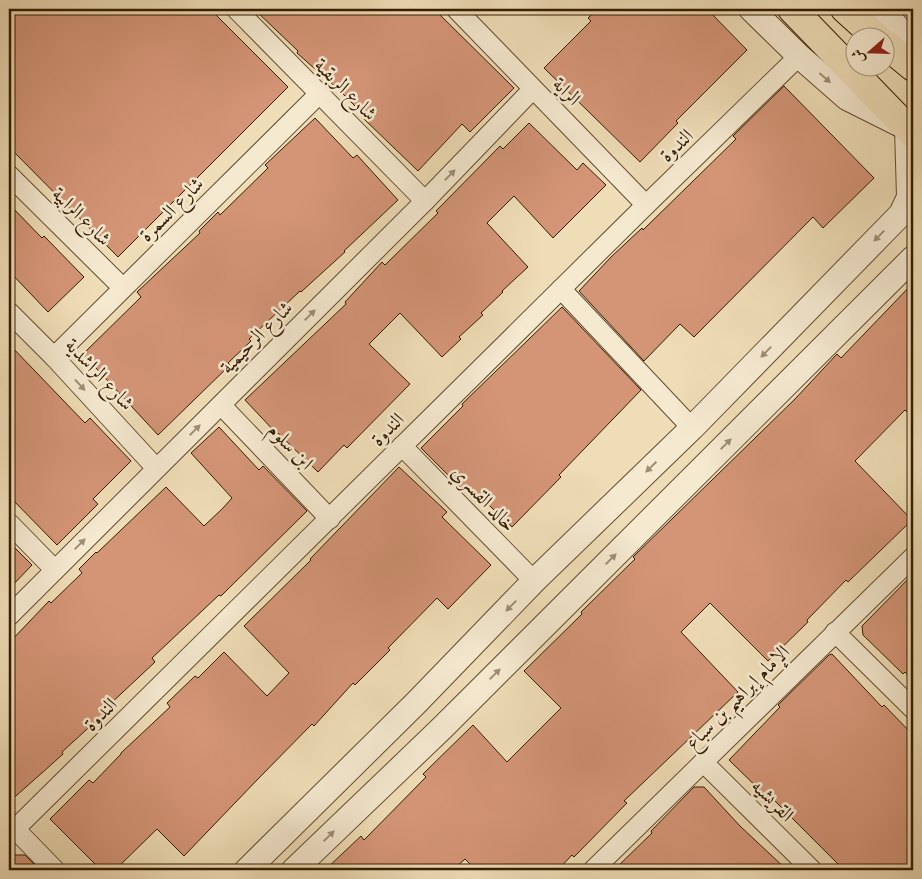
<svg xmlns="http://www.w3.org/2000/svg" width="922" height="879" viewBox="0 0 922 879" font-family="'Sorts Mill Goudy',Amiri,serif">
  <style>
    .building { fill: #d49577; stroke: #351c02 }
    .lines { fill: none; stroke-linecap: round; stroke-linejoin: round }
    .minor-casing { stroke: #644c2f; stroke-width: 21 }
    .tertiary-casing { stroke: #644c2f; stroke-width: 26 }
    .primary-casing { stroke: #351c02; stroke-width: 30 }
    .minor { stroke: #f5e9d0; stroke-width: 19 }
    .tertiary { stroke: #f5e9d0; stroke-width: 24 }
    .primary { stroke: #efddb7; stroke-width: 28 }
    .oneway { fill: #9f8d73 }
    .labels { text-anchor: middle; stroke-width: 5; stroke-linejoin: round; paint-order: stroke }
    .street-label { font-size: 20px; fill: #351c02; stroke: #f5e9d0 }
  </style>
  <rect width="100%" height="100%" fill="#efddb7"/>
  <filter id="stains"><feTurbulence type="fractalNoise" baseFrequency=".004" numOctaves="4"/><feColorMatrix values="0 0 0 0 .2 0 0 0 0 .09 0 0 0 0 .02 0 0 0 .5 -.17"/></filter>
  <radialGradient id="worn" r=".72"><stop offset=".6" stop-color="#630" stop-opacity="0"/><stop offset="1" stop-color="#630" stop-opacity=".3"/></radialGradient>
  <g class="building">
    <polygon points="13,9 210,9 288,87 118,257 9,147 9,13"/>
    <polygon points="254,9 434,9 514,88 470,132 462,124 418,171 364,119 366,117 341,92 297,53 298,51"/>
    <polygon points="598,9 707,9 747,50 676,121 678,123 640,162 544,68 591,21 588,18"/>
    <polygon points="784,86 874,178 823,228 813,217 694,337 680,324 644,361 579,291 611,257 642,228 643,230 736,139 733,136"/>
    <polygon points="315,118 353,158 357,155 398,200 344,251 345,252 301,292 300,291 249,339 251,341 228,363 230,365 158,435 83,354 141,297 137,292 200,233 199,231 218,212 220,215 268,168 265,165"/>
    <polygon points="529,123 577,170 583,163 606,185 553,238 514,196 487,223 528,267 502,291 503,292 481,313 483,315 459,337 461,339 442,357 400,313 369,344 410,384 347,448 344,445 318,472 278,433 277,434 245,400 346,304 345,302 382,262 385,265 438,213 436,211 500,146 503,149"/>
    <polygon points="9,204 42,238 44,236 84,277 48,312 9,271"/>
    <polygon points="913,283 913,418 905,410 855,461 912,520 848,582 846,580 807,620 808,622 768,661 710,603 681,632 738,692 624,801 627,803 574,857 572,855 558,870 476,870 465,859 453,870 325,870 361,836 364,840 426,777 423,774 473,725 507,762 561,708 524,671 582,614 581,612 635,559 633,557 795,399 837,354 841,358"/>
    <polygon points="562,307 641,390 559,475 561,477 512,527 468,485 463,490 421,448 463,406 462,404"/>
    <polygon points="9,344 85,423 90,418 131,461 93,499 98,504 57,545 9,496"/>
    <polygon points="219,427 259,470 263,466 307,511 221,596 219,595 152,658 155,662 107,707 109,709 62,752 63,754 43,772 9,802 9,643 49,601 51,603 82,573 79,569 96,552 97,553 166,487 204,526 223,508 232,498 191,453"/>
    <polygon points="399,467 447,512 442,517 491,565 448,609 437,598 388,648 390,650 355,685 353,683 314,726 312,724 258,779 184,856 157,829 115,870 101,870 50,819 89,780 93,783 121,754 121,753 170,707 167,703 195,676 198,678 224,652 267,696 289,673 244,626 311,560 310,559"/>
    <polygon points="9,542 32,565 9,589"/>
    <polygon points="913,574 913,681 905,672 903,674 863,635 862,626"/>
    <polygon points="832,654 882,707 884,705 913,735 913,870 844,870 771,797 769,799 729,760 780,707 778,705 829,655"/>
    <polygon points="694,787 704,787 740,826 787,870 614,870 652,833 651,831"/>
    <polygon points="9,855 25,855 40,870 9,870"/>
  </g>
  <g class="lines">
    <defs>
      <g id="minor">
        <polyline points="236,9 425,201"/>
        <polyline points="456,9 646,205"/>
        <polyline points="9,175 123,288"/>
        <polyline points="561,289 692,428"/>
        <polyline points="9,312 54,357 156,468"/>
        <polyline points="54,357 319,94"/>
        <polyline points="221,405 330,519"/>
        <polyline points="402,446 534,581"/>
        <polyline points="9,523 55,570"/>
        <polyline points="9,616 425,201 533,89"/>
        <polyline points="835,632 913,709"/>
        <polyline points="703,762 812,870"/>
        <polyline points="15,829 55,870"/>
        <polyline points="9,835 646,205 799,56"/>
        <polyline points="593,870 913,557"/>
      </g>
      <g id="tertiary">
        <polyline points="882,9 913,46"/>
        <polyline points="247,870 416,703 534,581 692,428 901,214 909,197 907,128 847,98 799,56 751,9"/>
        <polyline points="294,870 442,728 913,258"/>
      </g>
      <g id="primary">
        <polyline points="792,9 913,134"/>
        <polyline points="845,9 877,38"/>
        <polyline points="884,43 913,67"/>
      </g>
    </defs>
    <use href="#minor" class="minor-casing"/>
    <use href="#tertiary" class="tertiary-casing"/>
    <use href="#primary" class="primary-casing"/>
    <use href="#minor" class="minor"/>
    <use href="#tertiary" class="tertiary"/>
    <use href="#primary" class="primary"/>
  </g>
  <defs><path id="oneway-solid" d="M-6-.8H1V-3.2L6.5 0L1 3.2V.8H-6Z" transform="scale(1.25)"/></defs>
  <g class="oneway">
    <use href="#oneway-solid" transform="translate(825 78) rotate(41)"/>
    <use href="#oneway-solid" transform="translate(450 175) rotate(-46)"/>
    <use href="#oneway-solid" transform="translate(879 236) rotate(134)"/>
    <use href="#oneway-solid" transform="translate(310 315) rotate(-45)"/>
    <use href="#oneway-solid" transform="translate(766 352) rotate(134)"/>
    <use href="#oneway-solid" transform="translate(80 385) rotate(47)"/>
    <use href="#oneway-solid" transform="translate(195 430) rotate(-45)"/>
    <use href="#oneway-solid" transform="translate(726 444) rotate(-45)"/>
    <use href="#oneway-solid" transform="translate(651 467) rotate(136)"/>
    <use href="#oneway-solid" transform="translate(80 544) rotate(-45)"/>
    <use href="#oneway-solid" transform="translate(611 559) rotate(-45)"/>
    <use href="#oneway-solid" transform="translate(511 606) rotate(134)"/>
    <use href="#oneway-solid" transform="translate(495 674) rotate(-45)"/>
    <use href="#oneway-solid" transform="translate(329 836) rotate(-44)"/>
  </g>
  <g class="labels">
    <g class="street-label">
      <text transform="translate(346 89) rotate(45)" y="7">شارع الربقية</text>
      <text transform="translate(567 91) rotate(46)" y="7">الراية</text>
      <text transform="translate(676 145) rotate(-44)" y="7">الندوة</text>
      <text transform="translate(171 209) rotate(-45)" y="7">شارع السمرة</text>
      <text transform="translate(82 216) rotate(45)" y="7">شارع الرابية</text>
      <text transform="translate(256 337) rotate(-45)" y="7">شارع الرحيمية</text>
      <text transform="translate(100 374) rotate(47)" y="7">شارع الراشدية</text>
      <text transform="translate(387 429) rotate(-45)" y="7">الندوة</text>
      <text transform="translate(291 446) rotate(46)" y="7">ابن سلوم</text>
      <text transform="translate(484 498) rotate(46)" y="7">خالد القسري</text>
      <text transform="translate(737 697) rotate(-45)" y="7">الإمام إبراهيم بن سباع</text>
      <text transform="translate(100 714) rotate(-45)" y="7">الندوة</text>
      <text transform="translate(773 800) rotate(45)" y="7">القريشيه</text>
    </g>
  </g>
  <rect width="922" height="879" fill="none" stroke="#efddb7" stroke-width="30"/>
  <rect x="10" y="10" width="902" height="859" fill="none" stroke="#351c02" stroke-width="2.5"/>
  <rect x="15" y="15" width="892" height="849" fill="none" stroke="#351c02"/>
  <g transform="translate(870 52) rotate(250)"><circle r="24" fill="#f5e9d0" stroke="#a8977e"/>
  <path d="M0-4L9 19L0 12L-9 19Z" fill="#8f2418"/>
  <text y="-8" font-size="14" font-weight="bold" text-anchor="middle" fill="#351c02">ش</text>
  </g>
  <rect width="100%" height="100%" filter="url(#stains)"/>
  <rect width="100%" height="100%" fill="url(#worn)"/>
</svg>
